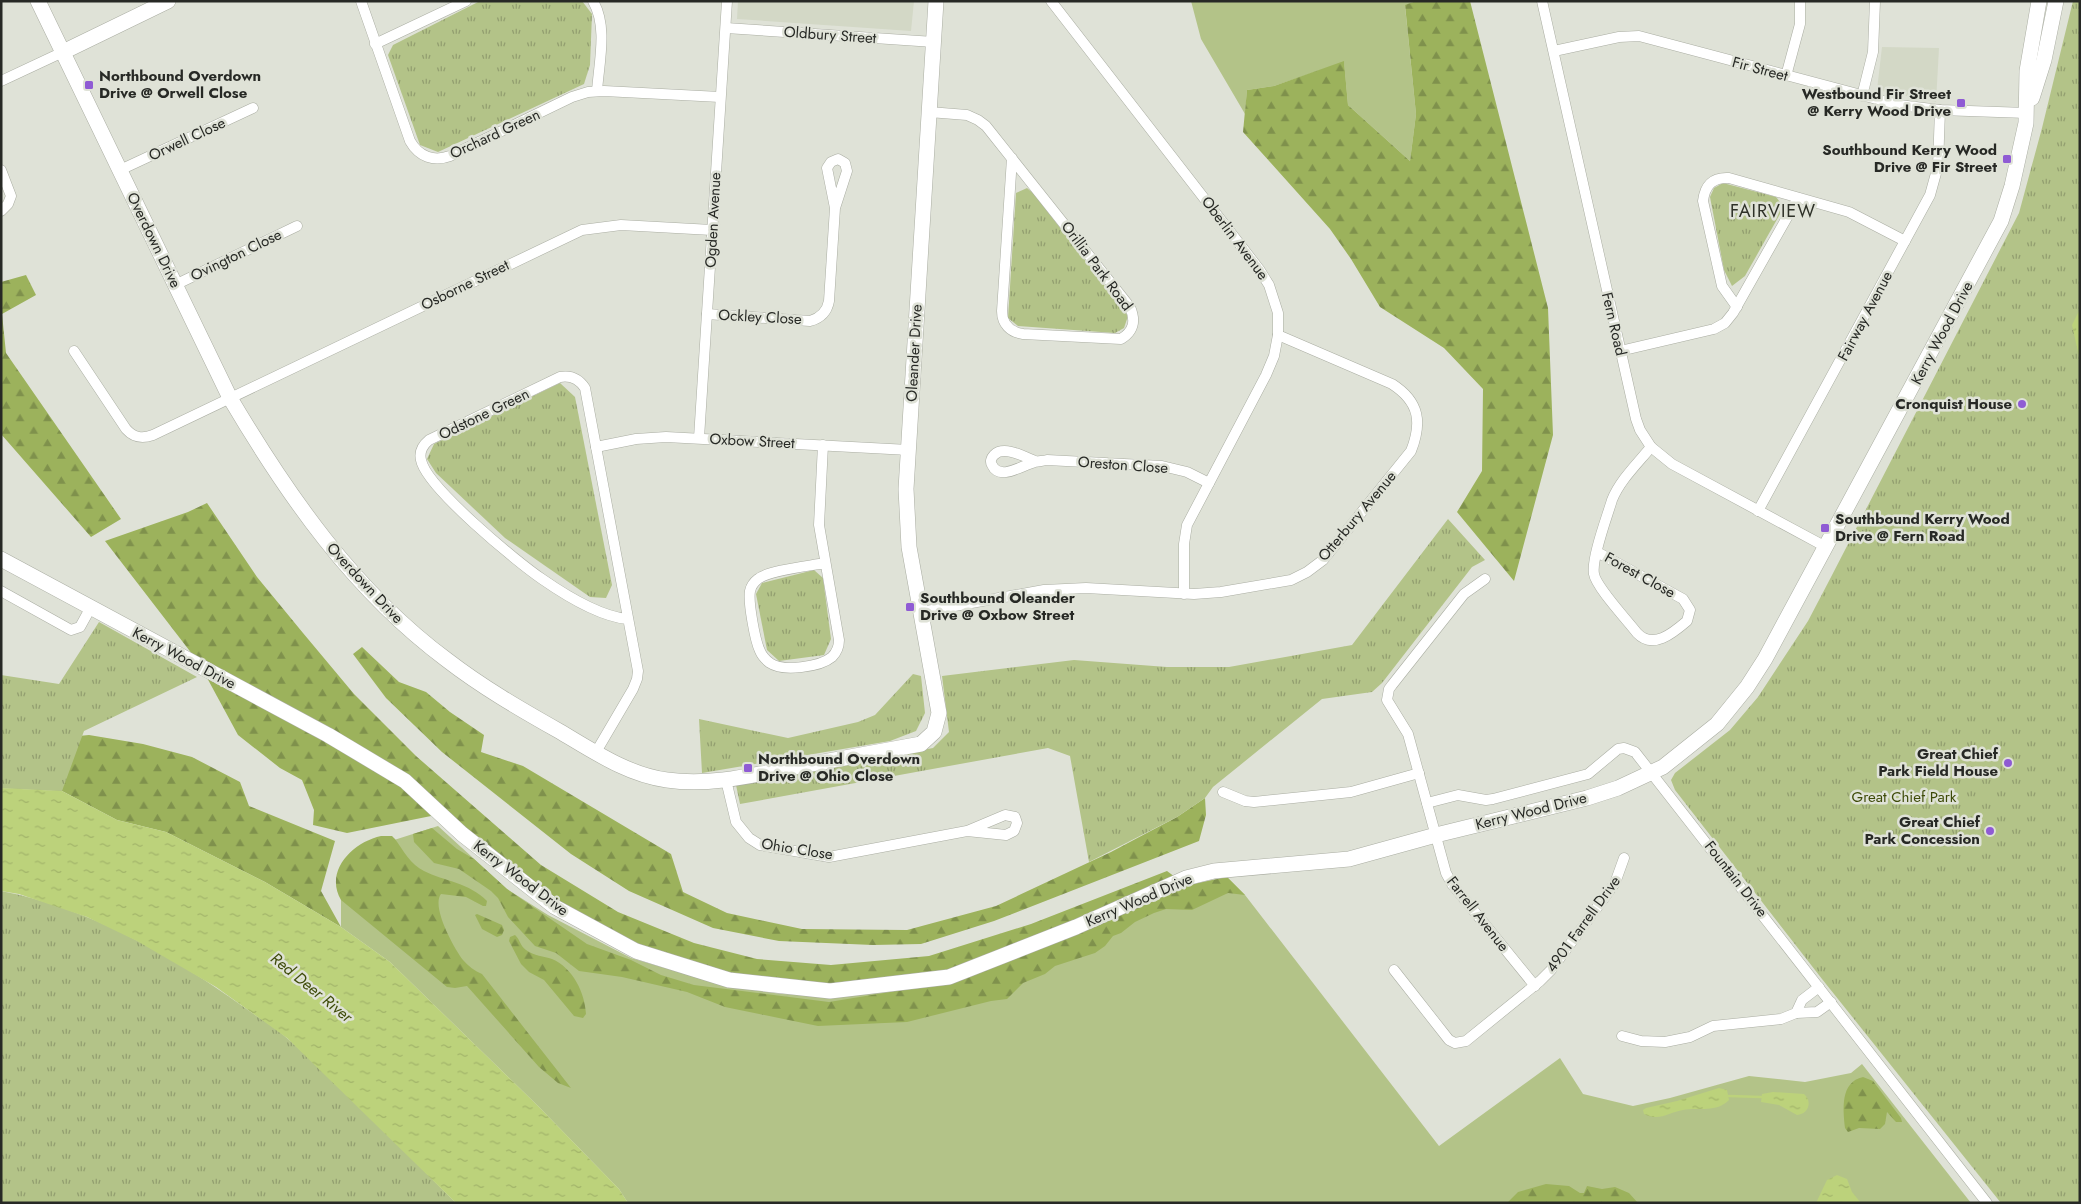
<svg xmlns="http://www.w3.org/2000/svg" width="2081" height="1204" viewBox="0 0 2081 1204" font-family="Jost,sans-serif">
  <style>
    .built { fill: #d3d8c6 }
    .grass { fill: #b3c388 }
    .forest { fill: url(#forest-firs) }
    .park { fill: url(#park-tufts) }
    .water { fill: url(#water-ripples) }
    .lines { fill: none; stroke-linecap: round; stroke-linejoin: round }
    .stream { stroke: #bcd27b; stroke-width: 2.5 }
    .street-casing { stroke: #aaada2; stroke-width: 11 }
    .secondary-casing { stroke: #aaada2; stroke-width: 16 }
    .street { stroke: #fff; stroke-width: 10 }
    .secondary { stroke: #fff; stroke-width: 15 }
    .poi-dot { fill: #8f5bd4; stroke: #dfe2d7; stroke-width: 2 }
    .labels { text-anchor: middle; stroke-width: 5; stroke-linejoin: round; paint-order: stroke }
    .street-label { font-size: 15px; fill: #272925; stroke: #dfe2d7 }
    .poi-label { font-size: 15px; font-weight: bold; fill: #272925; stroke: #dfe2d7; text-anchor: end }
    .park-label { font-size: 15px; fill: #3d4a07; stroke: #dfe2d7 }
    .water-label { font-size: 16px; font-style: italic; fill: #3e4b09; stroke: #dfe2d7 }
    .quarter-label { font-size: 18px; letter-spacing: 1px; fill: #2e3128; stroke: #dfe2d7 }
  </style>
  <defs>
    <pattern id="forest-firs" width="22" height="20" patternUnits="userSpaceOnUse" patternTransform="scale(1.25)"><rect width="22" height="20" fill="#9cb25c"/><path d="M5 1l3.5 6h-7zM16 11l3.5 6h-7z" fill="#7f914c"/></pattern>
    <pattern id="park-tufts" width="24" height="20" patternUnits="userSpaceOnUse" patternTransform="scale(1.25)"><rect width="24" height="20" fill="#b3c388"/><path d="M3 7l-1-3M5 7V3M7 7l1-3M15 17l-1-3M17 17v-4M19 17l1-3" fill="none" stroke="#929e6f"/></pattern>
    <pattern id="water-ripples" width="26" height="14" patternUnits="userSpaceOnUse" patternTransform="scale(1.25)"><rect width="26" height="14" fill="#bcd27b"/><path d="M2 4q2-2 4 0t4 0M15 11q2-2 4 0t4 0" fill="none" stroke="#a2b46a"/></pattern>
  </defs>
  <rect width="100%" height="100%" fill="#dfe2d7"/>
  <g class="built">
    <polygon points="738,1 914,1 911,31 737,19"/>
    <polygon points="1882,47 1939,48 1936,102 1877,90"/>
  </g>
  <g class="grass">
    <polygon points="1191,1 1416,1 1405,6 1416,114 1410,161 1348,105 1344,62 1274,86 1247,90 1245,114 1201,39"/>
    <polygon points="438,826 507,889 548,915 631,958 725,986 781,994 833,996 1079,933 1189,885 1227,877 1245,895 1439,1146 1560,1058 1583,1094 1633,1106 1670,1098 1749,1076 1805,1082 1851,1073 1862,1064 1971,1203 628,1203 619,1189 538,1106 390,962 341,927 341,884 369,848"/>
  </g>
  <g class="forest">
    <polygon points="1416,1 1470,1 1548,308 1553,435 1514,581 1457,512 1482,471 1483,389 1444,348 1380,307 1351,259 1330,229 1243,132 1247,90 1274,86 1344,61 1348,105 1410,161 1416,114 1405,5"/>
    <polygon points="26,275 36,295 2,314 6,353 121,519 91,537 1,434 1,282"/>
    <polygon points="207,503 257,577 303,633 354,694 416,756 541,865 618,912 694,943 757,959 831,965 929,956 1031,924 1167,871 1175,877 949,977 830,991 729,980 636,951 555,907 441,814 347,833 313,825 314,810 302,780 280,768 238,735 199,663 105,541 188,512"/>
    <polygon points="362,647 399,682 426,692 450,712 484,735 481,752 523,766 671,854 683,892 727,913 802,929 907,930 996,906 1111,852 1177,817 1205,798 1206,815 1199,841 994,921 921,944 873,945 779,941 713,928 629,891 571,854 442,752 386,698 353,654"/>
    <polygon points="89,735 143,744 192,757 240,782 249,806 335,841 321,891 341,927 265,882 166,832 117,820 62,791 1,788 47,739"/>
    <polygon points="432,828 457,849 474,859 507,889 587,944 631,960 661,975 694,985 829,1002 951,982 1079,933 1189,885 1227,877 1245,895 1228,893 1192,910 1166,909 1154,913 1135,922 1121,933 1113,936 1105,946 1095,953 1055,966 1045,974 1023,983 1007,999 991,1001 907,1022 818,1026 725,1007 687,992 622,977 579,971 556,953 535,946 508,917 498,898 491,891 459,869 434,863 414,842 413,834"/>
    <path d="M381,836H392L395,839C403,850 411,865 424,871C444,881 470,883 487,901L486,906H483L466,897L441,894C431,907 454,948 463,960C468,966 475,971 482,974L571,1088L558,1083L539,1067L467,986L455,988L447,987L341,900C324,871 353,842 381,836Z"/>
    <polygon points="477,914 502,925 504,930 502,935 497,937 482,929 475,915"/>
    <path d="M515,935C520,939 520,946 526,950C534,956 544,956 552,959C573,968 585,993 586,1014L583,1018L574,1016L544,980L529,972L521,964L509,941L510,937Z"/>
    <path d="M1863,1077L1873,1081L1901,1118L1902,1122H1896L1887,1112L1885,1124L1880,1129L1859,1128L1848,1132L1845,1128C1843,1109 1840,1082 1863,1077Z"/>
    <polygon points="1546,1184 1569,1186 1580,1193 1584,1193 1587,1186 1602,1189 1615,1187 1629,1193 1638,1203 1507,1203 1518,1192"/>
  </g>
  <g class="park">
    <polygon points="480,1 582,1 592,14 590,65 584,84 438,152 420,145 388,55 393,45"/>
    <polygon points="2073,1 2080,1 2080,1203 2001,1203 1822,979 1675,790 1671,780 1675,773 1730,730 1758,697 1808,621 1830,579 2019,213 2042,128"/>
    <polygon points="1723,183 1776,197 1784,207 1745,276 1732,286 1724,270 1710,197 1714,188"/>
    <polygon points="1027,188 1034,194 1128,316 1124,328 1115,333 1018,326 1008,318 1016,193"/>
    <polygon points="560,383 575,397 612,585 606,598 590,597 505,538 436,473 427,459 434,444"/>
    <polygon points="1448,519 1485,560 1472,567 1382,683 1372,692 1322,699 1213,787 1205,798 1177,817 1089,862 1070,756 1048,748 740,804 736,785 933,748 949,732 942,676 1074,660 1167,667 1229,667 1352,645"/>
    <polygon points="814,570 823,578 831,639 824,655 779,661 767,650 756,594 762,583"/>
    <polygon points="99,622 197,677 84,731 62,791 1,788 1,675 59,684"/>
    <polygon points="913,674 921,676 925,713 916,731 890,741 702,773 699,719 788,738 858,722 875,715"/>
    <path d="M1,891C90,908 173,956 245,1008C259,1018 275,1027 288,1039C346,1090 400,1148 456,1203H1Z"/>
  </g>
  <g class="water">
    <polygon points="2080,309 2080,361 2072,325"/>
    <polygon points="1,788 62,791 117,820 166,832 265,882 341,927 390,962 538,1106 619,1189 628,1203 456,1203 287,1038 216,987 137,941 87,917 19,894 1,891"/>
    <path d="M1719,1088L1727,1090L1729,1100C1716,1113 1699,1107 1683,1110C1670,1112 1658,1122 1644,1114L1643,1110L1646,1108L1677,1101Z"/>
    <path d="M1773,1092L1804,1094C1813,1102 1808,1114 1797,1115L1779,1105L1761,1102L1762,1094Z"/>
    <polygon points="1837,1175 1847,1179 1852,1192 1861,1203 1816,1203 1827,1180"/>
  </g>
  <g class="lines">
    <polyline class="stream" points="1729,1096 1761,1097"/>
    <defs>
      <g id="street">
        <path d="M361,1L410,141C419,157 434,162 450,156L572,97L588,92L604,91L720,97"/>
        <path d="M593,1C608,27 599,62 597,91"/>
        <polyline points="1051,1 1259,269 1269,285 1278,313 1278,335 1274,356 1266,375 1187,525 1184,544 1184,594"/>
        <polyline points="1542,1 1636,419 1640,430 1651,447 1672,464 1826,547"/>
        <polyline points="726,28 934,42"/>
        <polyline points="375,44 466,1"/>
        <polyline points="1554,51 1619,37 1639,36 1899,105 1940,110 2027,113"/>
        <polyline points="1786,76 1800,24 1800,1"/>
        <polyline points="1,81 63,52"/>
        <polyline points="1862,96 1873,52 1875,1"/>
        <path d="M929,112L967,115L978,120L986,126L1130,307C1136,321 1134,331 1121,339L1023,334C1010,332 1002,324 1002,311L1012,158"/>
        <polyline points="1,170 11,196 8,204 1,211"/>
        <polyline points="120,170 253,108"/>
        <polyline points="175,285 297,226"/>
        <path d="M1737,307L1722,286L1703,201C1705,185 1713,177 1729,178L1849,212L1905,241"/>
        <path d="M707,314L810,321C821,318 827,312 829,301L835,208L847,171L845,163L838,159L831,162L827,168L835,208"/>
        <path d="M74,351L126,429C134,438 142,439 153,435L582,230L621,225L712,230"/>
        <polyline points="1620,351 1714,329 1725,323 1733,313 1798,198"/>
        <polyline points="699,438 727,1"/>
        <path d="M823,445L819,525L839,640C839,647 837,652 832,657C820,667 783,672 770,663C766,660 762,656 760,651C755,641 748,602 750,591C751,586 754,582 758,579C769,570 810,566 825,563"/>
        <polyline points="596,447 636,439 666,437 909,450"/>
        <path d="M1035,461C1025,457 1004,445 994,455C991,458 990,462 992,465C1000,482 1024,464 1035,462C1039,461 1043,461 1047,460L1162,466L1187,472L1209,483"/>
        <polyline points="1758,511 1930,195 1938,166 1940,110"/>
        <path d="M1597,552L1683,599L1690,610L1687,621C1673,633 1653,650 1637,633C1628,621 1596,587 1594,574C1591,559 1607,517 1612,500C1620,480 1638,463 1651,447"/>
        <polyline points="1485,579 1464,594 1392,685 1389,689 1387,700 1408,734 1446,873 1452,884 1535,986"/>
        <polyline points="1,591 71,630 80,627 91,607"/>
        <path d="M921,612L1044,590L1086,588L1194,594L1221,592L1291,580L1307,572L1323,560L1411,451C1422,423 1420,402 1392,384L1278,335"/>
        <path d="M596,752L633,689L637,679L638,671L585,388C579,379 571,375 560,377L429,440C423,445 419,452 421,460C426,487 517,562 542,579C565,595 599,616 627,619"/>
        <polyline points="726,780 736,822 749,838 760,845 829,857 967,831 1005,815 1015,817 1017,823 1014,831 1006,835 967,831"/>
        <polyline points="1223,792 1245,801 1254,802 1351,792 1419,773"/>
        <polyline points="1427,803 1458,795 1486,800 1493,799 1588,774 1618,749 1624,748 1635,752 1987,1203"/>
        <polyline points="1394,970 1449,1040 1455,1043 1466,1041 1540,981 1551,970 1615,883 1624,858"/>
        <polyline points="1796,1013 1802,1000 1819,987"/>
        <polyline points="1622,1036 1641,1041 1665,1042 1690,1037 1713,1026 1781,1019 1796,1013 1817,1012 1831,1002"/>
      </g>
      <g id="secondary">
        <path d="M38,1L230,398C288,496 354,591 447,660C482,687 520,709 559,731C593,751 628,775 667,780C709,786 750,776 790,768C834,760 877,752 921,744L934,732L939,713L909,547L906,489L936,1"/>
        <polyline points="63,52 168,1"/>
        <polyline points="2032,98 2044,60 2056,1"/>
        <polyline points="1,559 328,735 405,781 462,834 555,907 636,951 729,980 830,991 949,977 1076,927 1186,878 1214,871 1349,859 1436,835 1587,798 1618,788 1663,767 1717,724 1747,687 1765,659 2001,221 2012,186 2026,123 2027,71 2039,1"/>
      </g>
    </defs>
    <use href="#street" class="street-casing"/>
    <use href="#secondary" class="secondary-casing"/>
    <use href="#street" class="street"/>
    <use href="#secondary" class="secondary"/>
  </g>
  <g class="poi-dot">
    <rect x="84" y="80" width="10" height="10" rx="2.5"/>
    <rect x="1956" y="98" width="10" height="10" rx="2.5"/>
    <rect x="2002" y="154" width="10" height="10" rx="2.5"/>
    <circle cx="2022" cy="404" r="5"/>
    <rect x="1820" y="523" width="10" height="10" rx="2.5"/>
    <rect x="905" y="602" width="10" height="10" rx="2.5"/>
    <circle cx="2008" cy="763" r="5"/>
    <rect x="743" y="763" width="10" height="10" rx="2.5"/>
    <circle cx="1990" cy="831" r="5"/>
  </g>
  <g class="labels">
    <g class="street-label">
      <text transform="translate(830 35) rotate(4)" y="5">Oldbury Street</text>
      <text transform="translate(1760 69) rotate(15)" y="5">Fir Street</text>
      <text transform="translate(495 134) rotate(-25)" y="5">Orchard Green</text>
      <text transform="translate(187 139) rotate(-25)" y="5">Orwell Close</text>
      <text transform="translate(713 220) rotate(-87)" y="5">Ogden Avenue</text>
      <text transform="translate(1235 238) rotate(53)" y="5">Oberlin Avenue</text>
      <text transform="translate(154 240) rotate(64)" y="5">Overdown Drive</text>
      <text transform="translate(236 255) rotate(-26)" y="5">Ovington Close</text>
      <text transform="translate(1097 266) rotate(53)" y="5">Orillia Park Road</text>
      <text transform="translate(465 285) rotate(-26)" y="5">Osborne Street</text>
      <text transform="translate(1865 316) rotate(-62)" y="5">Fairway Avenue</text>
      <text transform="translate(760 317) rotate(3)" y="5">Ockley Close</text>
      <text transform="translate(1614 324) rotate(77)" y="5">Fern Road</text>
      <text transform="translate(1942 333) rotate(-62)" y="5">Kerry Wood Drive</text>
      <text transform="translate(914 353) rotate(-87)" y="5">Oleander Drive</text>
      <text transform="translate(484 414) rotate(-26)" y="5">Odstone Green</text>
      <text transform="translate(752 441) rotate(3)" y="5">Oxbow Street</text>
      <text transform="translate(1123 465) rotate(4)" y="5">Oreston Close</text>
      <text transform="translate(1357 516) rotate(-50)" y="5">Otterbury Avenue</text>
      <text transform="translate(1640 575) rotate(29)" y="5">Forest Close</text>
      <text transform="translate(365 583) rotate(47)" y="5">Overdown Drive</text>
      <text transform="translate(184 658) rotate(28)" y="5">Kerry Wood Drive</text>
      <text transform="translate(1531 811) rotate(-14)" y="5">Kerry Wood Drive</text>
      <text transform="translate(797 849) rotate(9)" y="5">Ohio Close</text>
      <text transform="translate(521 878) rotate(37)" y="5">Kerry Wood Drive</text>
      <text transform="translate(1736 879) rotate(52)" y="5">Fountain Drive</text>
      <text transform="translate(1139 900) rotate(-23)" y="5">Kerry Wood Drive</text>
      <text transform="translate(1478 914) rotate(52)" y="5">Farrell Avenue</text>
      <text transform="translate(1583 924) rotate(-54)" y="5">4901 Farrell Drive</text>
    </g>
    <g class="poi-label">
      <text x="99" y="81" text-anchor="start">Northbound Overdown<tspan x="99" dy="17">Drive @ Orwell Close</tspan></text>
      <text x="1951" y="99">Westbound Fir Street<tspan x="1951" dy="17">@ Kerry Wood Drive</tspan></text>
      <text x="1997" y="155">Southbound Kerry Wood<tspan x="1997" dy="17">Drive @ Fir Street</tspan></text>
      <text x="2012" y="409">Cronquist House</text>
      <text x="1835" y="524" text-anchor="start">Southbound Kerry Wood<tspan x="1835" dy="17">Drive @ Fern Road</tspan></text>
      <text x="920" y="603" text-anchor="start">Southbound Oleander<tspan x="920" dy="17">Drive @ Oxbow Street</tspan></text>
      <text x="1998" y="759">Great Chief<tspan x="1998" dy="17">Park Field House</tspan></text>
      <text x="758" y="764" text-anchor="start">Northbound Overdown<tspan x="758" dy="17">Drive @ Ohio Close</tspan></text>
      <text x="1980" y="827">Great Chief<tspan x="1980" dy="17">Park Concession</tspan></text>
    </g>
    <g class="park-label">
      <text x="1904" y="802">Great Chief Park</text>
    </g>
    <g class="water-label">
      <text transform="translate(312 987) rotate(39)" y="6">Red Deer River</text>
    </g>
    <g class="quarter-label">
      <text x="1773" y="217">FAIRVIEW</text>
    </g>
  </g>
  <rect width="2081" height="1204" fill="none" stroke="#272925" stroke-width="5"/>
</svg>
